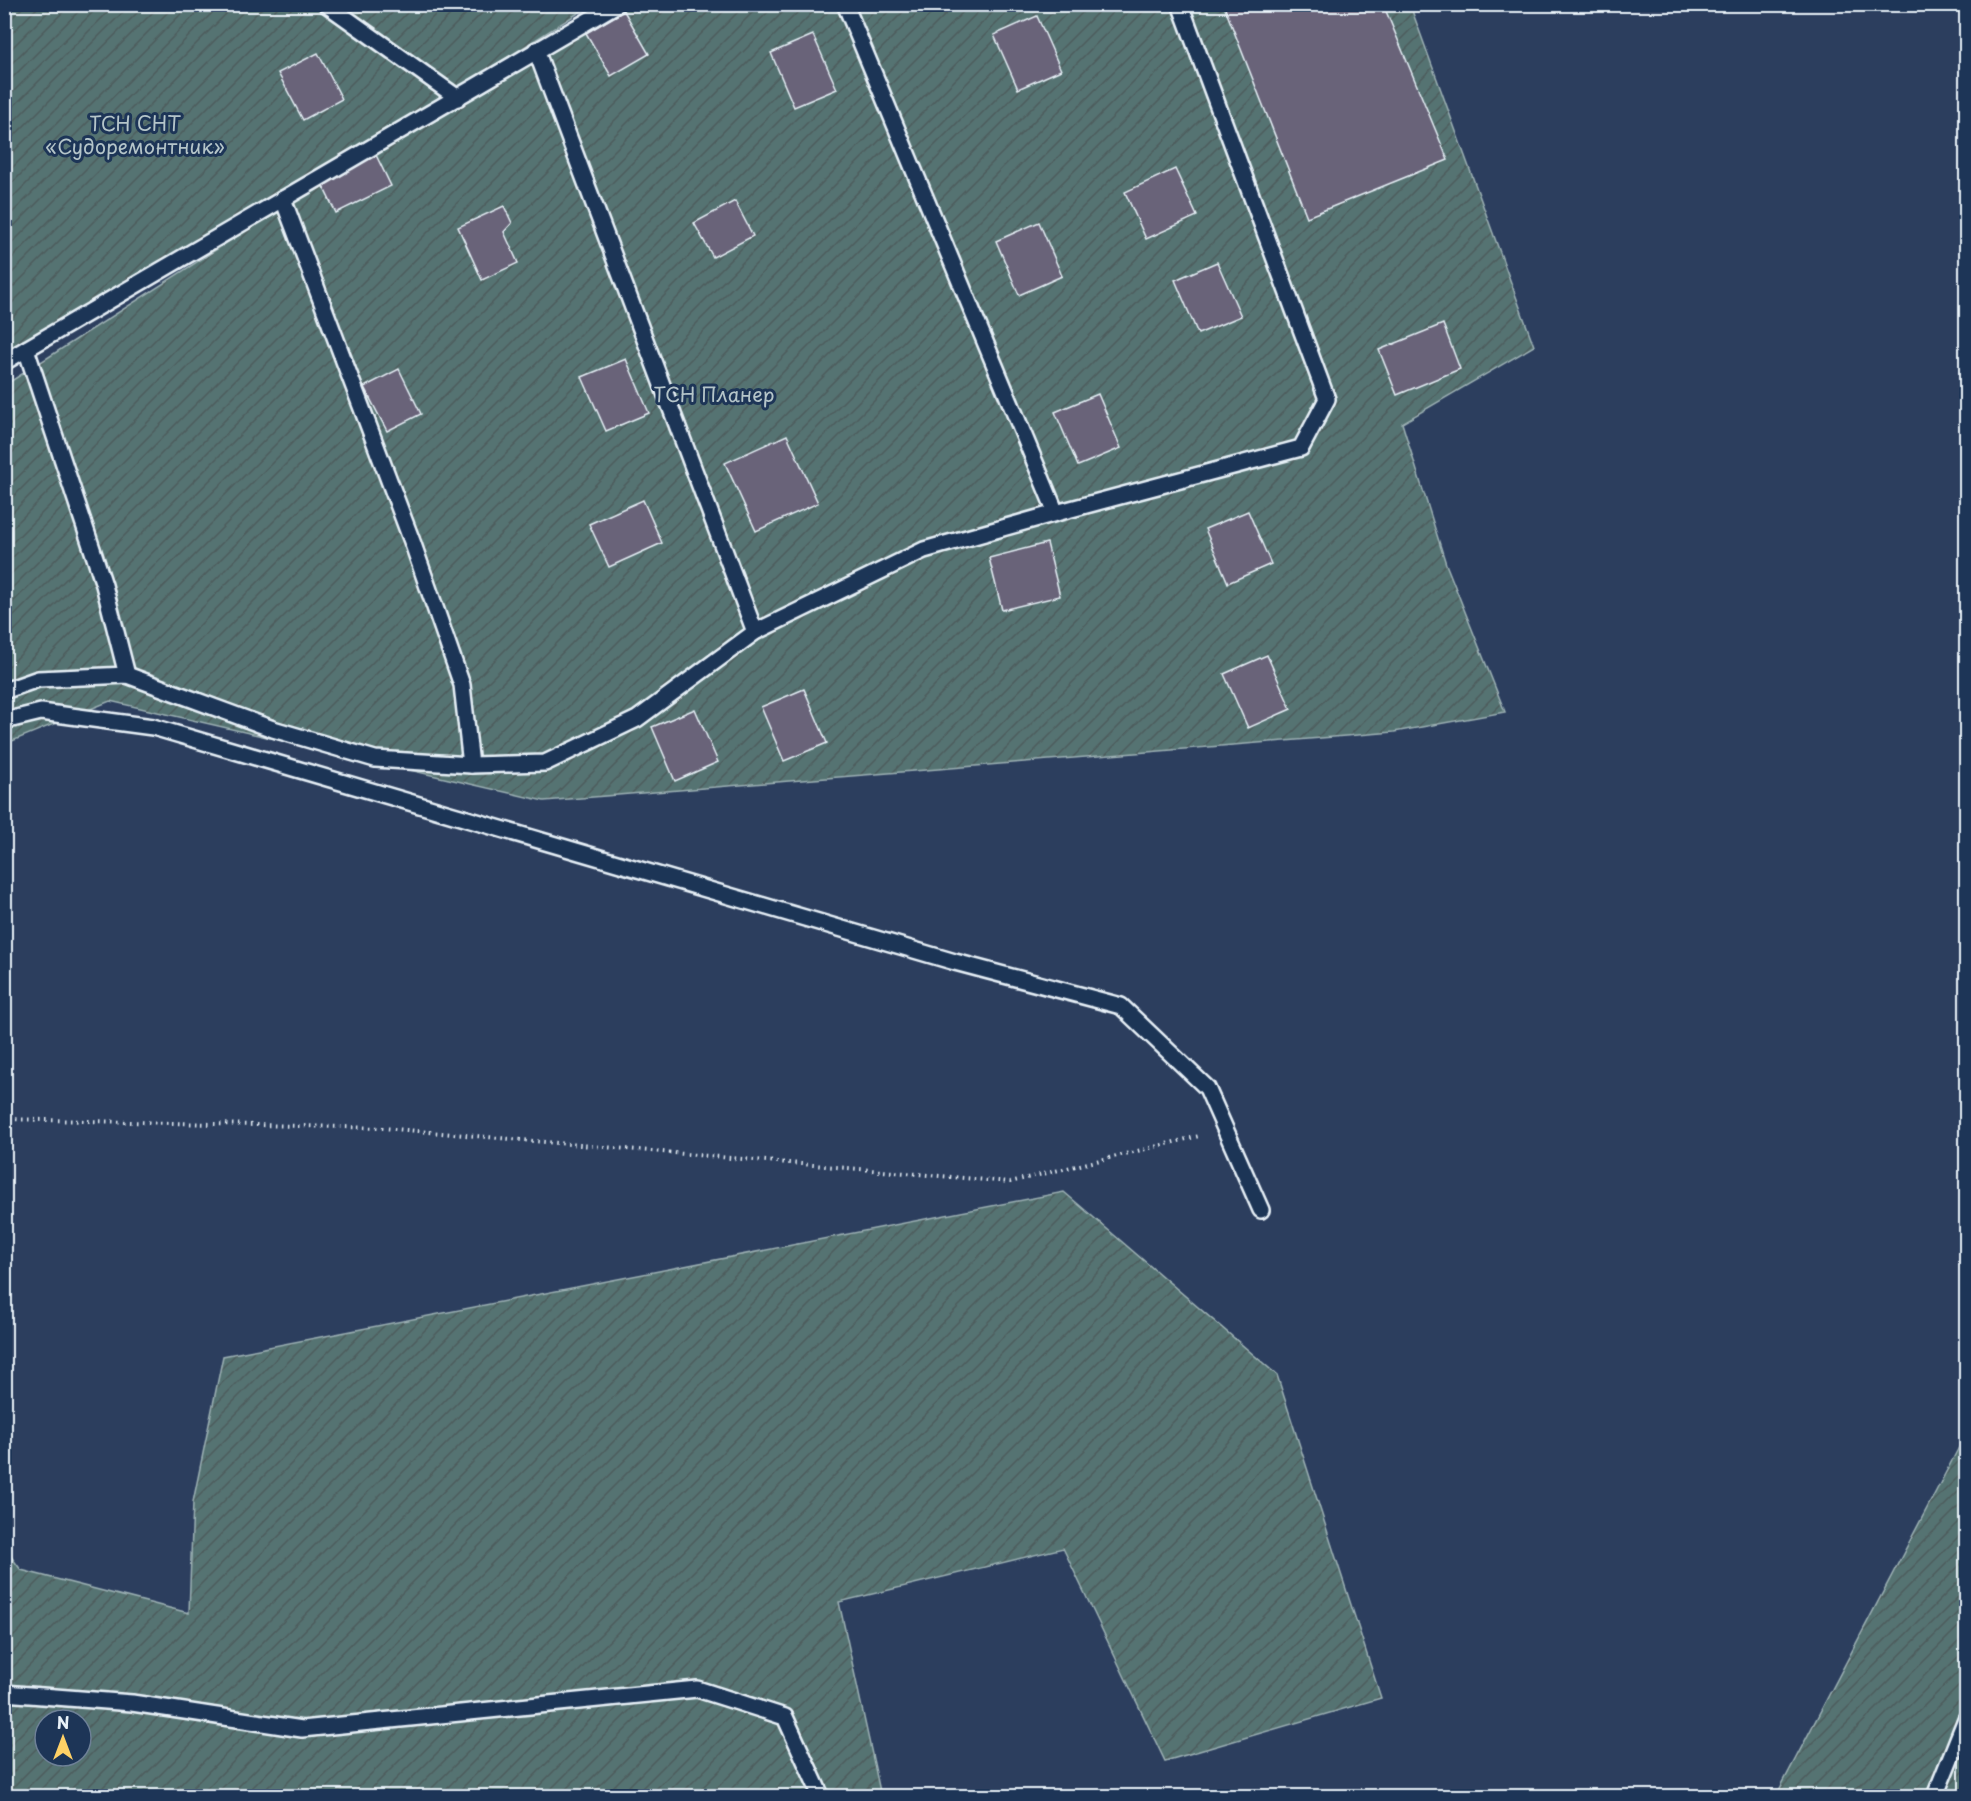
<svg xmlns="http://www.w3.org/2000/svg" width="1971" height="1801" viewBox="0 0 1971 1801" font-family="'Playpen Sans',sans-serif">
  <style>
    .garden { fill: url(#garden-furrows); stroke: #9eb2b5; stroke-width: 1.5; fill-rule: evenodd }
    .building { fill: #696479; stroke: #e8f1f8; stroke-width: 1.5 }
    .lines { fill: none; stroke-linecap: round; stroke-linejoin: round }
    .service-casing { stroke: #e8f1f8; stroke-width: 20 }
    .path { stroke: #e8f1f8; stroke-width: 4; stroke-dasharray: 1.5 4.5; stroke-linecap: butt }
    .service { stroke: #1d3557; stroke-width: 15 }
    .labels { text-anchor: middle; stroke-width: 6; stroke-linejoin: round; paint-order: stroke }
    .park-label { font-size: 20px; fill: #b5c5c9; stroke: #1d3557 }
  </style>
  <defs>
    <pattern id="garden-furrows" width="10" height="10" patternUnits="userSpaceOnUse" patternTransform="scale(1.5)"><rect width="10" height="10" fill="#557372"/><path d="M-1 1l2-2M0 10L10 0M9 11l2-2" fill="none" stroke="#4d5b5c"/></pattern>
  </defs>
  <rect width="100%" height="100%" fill="#2c3e5e"/>
  <filter id="ink" filterUnits="userSpaceOnUse"><feTurbulence type="fractalNoise" baseFrequency=".0167" numOctaves="2"/><feDisplacementMap in="SourceGraphic" scale="12" xChannelSelector="R" yChannelSelector="G"/><feConvolveMatrix kernelMatrix="1 2 1 2 8 2 1 2 1" color-interpolation-filters="sRGB"/></filter>
  <g filter="url(#ink)">
    <g class="garden">
      <polygon points="5,5 591,5 5,372"/>
      <polygon points="598,5 1410,5 1534,346 1402,423 1446,564 1505,712 1394,732 544,801 110,701 5,744 5,385"/>
      <path d="M1064,1192L1277,1375L1381,1698L1165,1761L1063,1548L839,1602L881,1796H5L4,1547L21,1570L189,1613L193,1502L223,1356ZM45,1720H81V1756H45Z"/>
      <polygon points="1966,1434 1966,1796 1776,1796"/>
    </g>
    <g class="building">
      <polygon points="1228,4 1383,4 1448,160 1307,217 1224,6"/>
      <polygon points="624,11 649,54 611,76 586,33"/>
      <polygon points="1037,16 1061,70 1018,89 994,35"/>
      <polygon points="813,35 837,89 794,107 771,53"/>
      <polygon points="318,53 342,99 303,120 278,73"/>
      <polygon points="375,153 391,186 336,213 320,180"/>
      <polygon points="1175,169 1197,216 1146,239 1125,192"/>
      <polygon points="735,201 753,236 713,257 694,223"/>
      <polygon points="504,206 512,223 504,232 518,263 482,280 458,227"/>
      <polygon points="1039,222 1062,276 1019,295 996,241"/>
      <polygon points="1217,262 1241,316 1198,334 1175,280"/>
      <polygon points="1443,324 1460,369 1397,395 1379,350"/>
      <polygon points="626,359 649,413 606,431 582,377"/>
      <polygon points="399,369 421,414 387,431 364,387"/>
      <polygon points="1098,394 1121,448 1078,466 1055,412"/>
      <polygon points="787,435 818,503 756,531 725,463"/>
      <polygon points="643,500 662,543 609,567 589,524"/>
      <polygon points="1248,511 1271,564 1228,583 1205,529"/>
      <polygon points="1047,543 1060,596 1002,610 989,558"/>
      <polygon points="1267,655 1291,709 1248,728 1224,674"/>
      <polygon points="804,689 827,743 784,761 761,707"/>
      <polygon points="695,709 718,762 675,781 652,727"/>
    </g>
    <g class="lines">
      <defs>
        <g id="service">
          <polyline points="326,4 458,98"/>
          <polyline points="845,4 1056,513"/>
          <polyline points="536,50 755,632"/>
          <polyline points="283,199 413,544 462,685 471,765"/>
          <polyline points="26,349 104,585 127,675"/>
          <polyline points="4,362 617,4"/>
          <polyline points="4,691 38,679 127,675 273,729 375,759 471,765 545,763 637,719 755,632 924,550 1056,513 1301,448 1327,399 1180,4"/>
          <polyline points="4,721 41,712 153,727 955,962 1121,1006 1207,1088 1261,1210"/>
          <polyline points="4,1693 132,1703 302,1729 697,1689 785,1717 821,1796"/>
          <polyline points="1935,1796 1966,1719"/>
        </g>
      </defs>
      <use href="#service" class="service-casing"/>
      <polyline class="path" points="4,1119 383,1128 1010,1182 1199,1136"/>
      <use href="#service" class="service"/>
    </g>
  </g>
  <g class="labels">
    <g class="park-label">
      <text x="135" y="131">ТСН СНТ<tspan x="135" dy="23">«Судоремонтник»</tspan></text>
      <text x="714" y="402">ТСН Планер</text>
    </g>
  </g>
  <rect width="1971" height="1801" fill="none" stroke="#1d3557" stroke-width="24"/>
  <rect x="12" y="12" width="1947" height="1777" fill="none" stroke="#e8f1f8" stroke-width="2" filter="url(#ink)"/>
  <g transform="translate(63 1738)"><circle r="28" fill="#1d3557" stroke="#6e8097" stroke-width="1.5"/>
  <path d="M0-4.5L10 22L0 15L-10 22Z" fill="#ffd166"/>
  <text y="-9" font-size="16" font-weight="bold" text-anchor="middle" fill="#e8f1f8">N</text>
  </g>
</svg>
